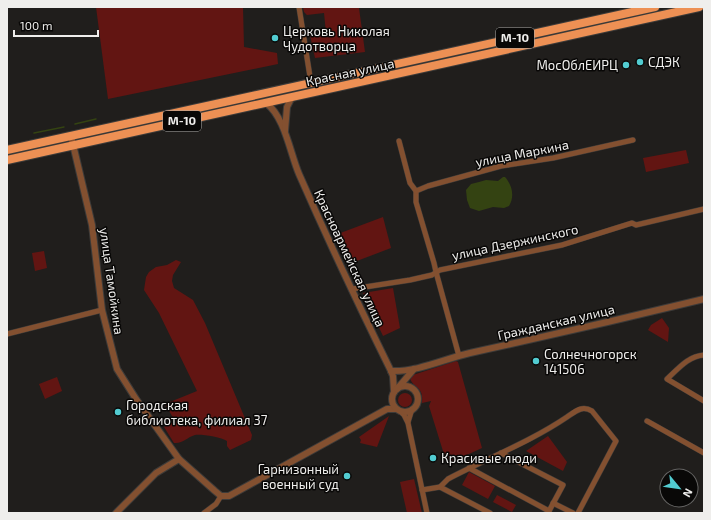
<svg xmlns="http://www.w3.org/2000/svg" width="711" height="520" viewBox="0 0 711 520" font-family="'Exo 2',sans-serif">
  <style>
    .green { fill: #621512 }
    .water { fill: #344312 }
    .lines { fill: none; stroke-linecap: round; stroke-linejoin: round }
    .stream { stroke: #344312; stroke-width: 1.5 }
    .minor-casing { stroke: #3d3b39; stroke-width: 6 }
    .tertiary-casing { stroke: #3d3b39; stroke-width: 8 }
    .trunk-casing { stroke: #3d3b39; stroke-width: 10 }
    .minor { stroke: #835030; stroke-width: 5 }
    .tertiary { stroke: #835030; stroke-width: 6 }
    .trunk { stroke: #ed9054; stroke-width: 8 }
    .poi-dot { fill: #52ccd1; stroke: #090807; stroke-width: 1.5 }
    .labels { text-anchor: middle; stroke-width: 3; stroke-linejoin: round; paint-order: stroke }
    .shield { fill: #090807; stroke: #aaa9a7; stroke-width: 1 }
    .shield-label { font-size: 12px; font-weight: bold; fill: #efeeec }
    .poi-label { font-size: 13px; fill: #efeeec; stroke: #090807; text-anchor: start }
    .street-label { font-size: 13px; fill: #efeeec; stroke: #090807 }
  </style>
  <rect width="100%" height="100%" fill="#201e1c"/>
  <g class="green">
    <polygon points="96,7 243,7 244,47 277,53 278,64 108,99"/>
    <polygon points="303,7 365,7 359,8 365,52 315,58 310,35 326,33 324,13 307,15 304,12"/>
    <polygon points="686,150 689,163 646,172 643,158"/>
    <polygon points="383,217 391,248 349,264 335,235"/>
    <polygon points="44,251 47,268 35,271 32,253"/>
    <path d="M176,260L181,262L173,275L172,281L174,288L193,300L205,323L252,435L251,440L230,450L227,446V441C221,437 201,434 195,435C187,437 183,444 174,443L164,427L175,421L165,404L197,391L159,313L144,290L146,277L149,272L156,267L167,265Z"/>
    <polygon points="393,288 400,328 383,336 363,293"/>
    <polygon points="662,318 669,328 668,342 648,330 651,325"/>
    <path d="M456,361L458,362L482,448L447,464L429,406L431,401L422,403C424,385 413,389 410,378L413,375Z"/>
    <polygon points="57,377 62,391 45,399 39,384"/>
    <circle cx="405" cy="400" r="7"/>
    <polygon points="389,416 377,447 360,443 361,440 359,437"/>
    <polygon points="548,436 567,462 563,471 526,451"/>
    <polygon points="469,472 495,486 488,499 462,485"/>
    <polygon points="414,479 422,513 407,513 400,482"/>
    <polygon points="497,495 516,505 512,512 493,502"/>
  </g>
  <path class="water" d="M503,177H505C512,185 515,196 509,206L504,208L493,207L479,211L470,208L467,200L466,190L471,184L479,182L486,180L498,181Z"/>
  <g class="lines">
    <g class="stream">
      <polyline points="75,124 96,119"/>
      <polyline points="34,133 64,127"/>
    </g>
    <defs>
      <g id="minor">
        <polyline points="299,7 311,83"/>
        <polyline points="399,141 410,183 416,191 416,202 434,263 436,272 459,356"/>
        <polyline points="416,191 428,186 501,166 553,158 633,140"/>
        <polyline points="352,289 410,280 432,275 440,270 562,245 632,223 636,225 704,209"/>
        <polyline points="7,334 102,310"/>
        <path d="M704,355C688,356 678,369 667,379L704,401"/>
        <polyline points="400,411 404,415 408,423 427,513"/>
        <polyline points="647,421 704,453"/>
        <polyline points="408,422 412,409"/>
        <polyline points="501,453 563,485 548,513"/>
        <polyline points="469,468 549,511"/>
        <polyline points="440,487 490,513"/>
        <path d="M422,490L440,487L448,479C488,458 530,442 567,417C576,411 582,405 592,411L616,441L578,513"/>
        <polyline points="553,503 573,513"/>
        <polyline points="204,513 216,504 221,496"/>
      </g>
      <g id="tertiary">
        <path d="M266,103C285,117 290,153 299,174C328,240 359,306 391,371L393,376L394,392"/>
        <polyline points="285,131 287,107 292,97"/>
        <polyline points="71,136 92,225 102,310 117,369 136,399 179,459 215,491 221,496 229,496 387,409 396,409"/>
        <path d="M391,371C418,372 444,359 470,353C548,336 626,318 704,299"/>
        <circle cx="405" cy="399" r="13"/>
        <polyline points="397,389 414,369"/>
        <polyline points="116,513 156,473 179,459"/>
      </g>
      <g id="trunk">
        <polyline points="7,150 655,7"/>
        <polyline points="7,160 699,7"/>
      </g>
    </defs>
    <use href="#minor" class="minor-casing"/>
    <use href="#tertiary" class="tertiary-casing"/>
    <use href="#trunk" class="trunk-casing"/>
    <use href="#minor" class="minor"/>
    <use href="#tertiary" class="tertiary"/>
    <use href="#trunk" class="trunk"/>
  </g>
  <g class="poi-dot">
    <circle cx="275" cy="38" r="4"/>
    <circle cx="640" cy="62" r="4"/>
    <circle cx="626" cy="65" r="4"/>
    <circle cx="536" cy="361" r="4"/>
    <circle cx="118" cy="412" r="4"/>
    <circle cx="433" cy="458" r="4"/>
    <circle cx="347" cy="476" r="4"/>
  </g>
  <g class="labels">
    <g class="shield">
      <rect x="496" y="28" width="38" height="20" rx="3"/>
      <rect x="163" y="111" width="38" height="20" rx="3"/>
    </g>
    <g class="shield-label">
      <text x="515" y="42">М-10</text>
      <text x="182" y="125">М-10</text>
    </g>
    <g class="poi-label">
      <text x="283" y="36">Церковь Николая<tspan x="283" dy="15">Чудотворца</tspan></text>
      <text x="648" y="67">СДЭК</text>
      <text x="618" y="70" text-anchor="end">МосОблЕИРЦ</text>
      <text x="544" y="359">Солнечногорск<tspan x="544" dy="15">141506</tspan></text>
      <text x="126" y="410">Городская<tspan x="126" dy="15">библиотека, филиал 37</tspan></text>
      <text x="441" y="463">Красивые люди</text>
      <text x="339" y="474" text-anchor="end">Гарнизонный<tspan x="339" dy="15">военный суд</tspan></text>
    </g>
    <g class="street-label">
      <text transform="translate(350 72) rotate(-12)" y="5">Красная улица</text>
      <text transform="translate(522 153) rotate(-11)" y="5">улица Маркина</text>
      <text transform="translate(515 242) rotate(-12)" y="5">улица Дзержинского</text>
      <text transform="translate(350 258) rotate(65)" y="5">Красноармейская улица</text>
      <text transform="translate(112 281) rotate(82)" y="5">улица Тамойкина</text>
      <text transform="translate(556 322) rotate(-13)" y="5">Гражданская улица</text>
    </g>
  </g>
  <rect width="711" height="520" fill="none" stroke="#efeeec" stroke-width="16"/>
  <g transform="translate(679 488) rotate(119)"><circle r="19" fill="#090807" stroke="#656463"/>
  <path d="M0-3L7 15L0 10L-7 15Z" fill="#52ccd1"/>
  <text y="-6" font-size="11" font-weight="bold" text-anchor="middle" fill="#efeeec">N</text>
  </g>
  <path d="M14 30v6h84v-6" fill="none" stroke="#efeeec" stroke-width="2"/>
  <text x="20" y="30" font-size="12" fill="#efeeec" stroke="#090807" stroke-width="3" paint-order="stroke">100 m</text>
</svg>
